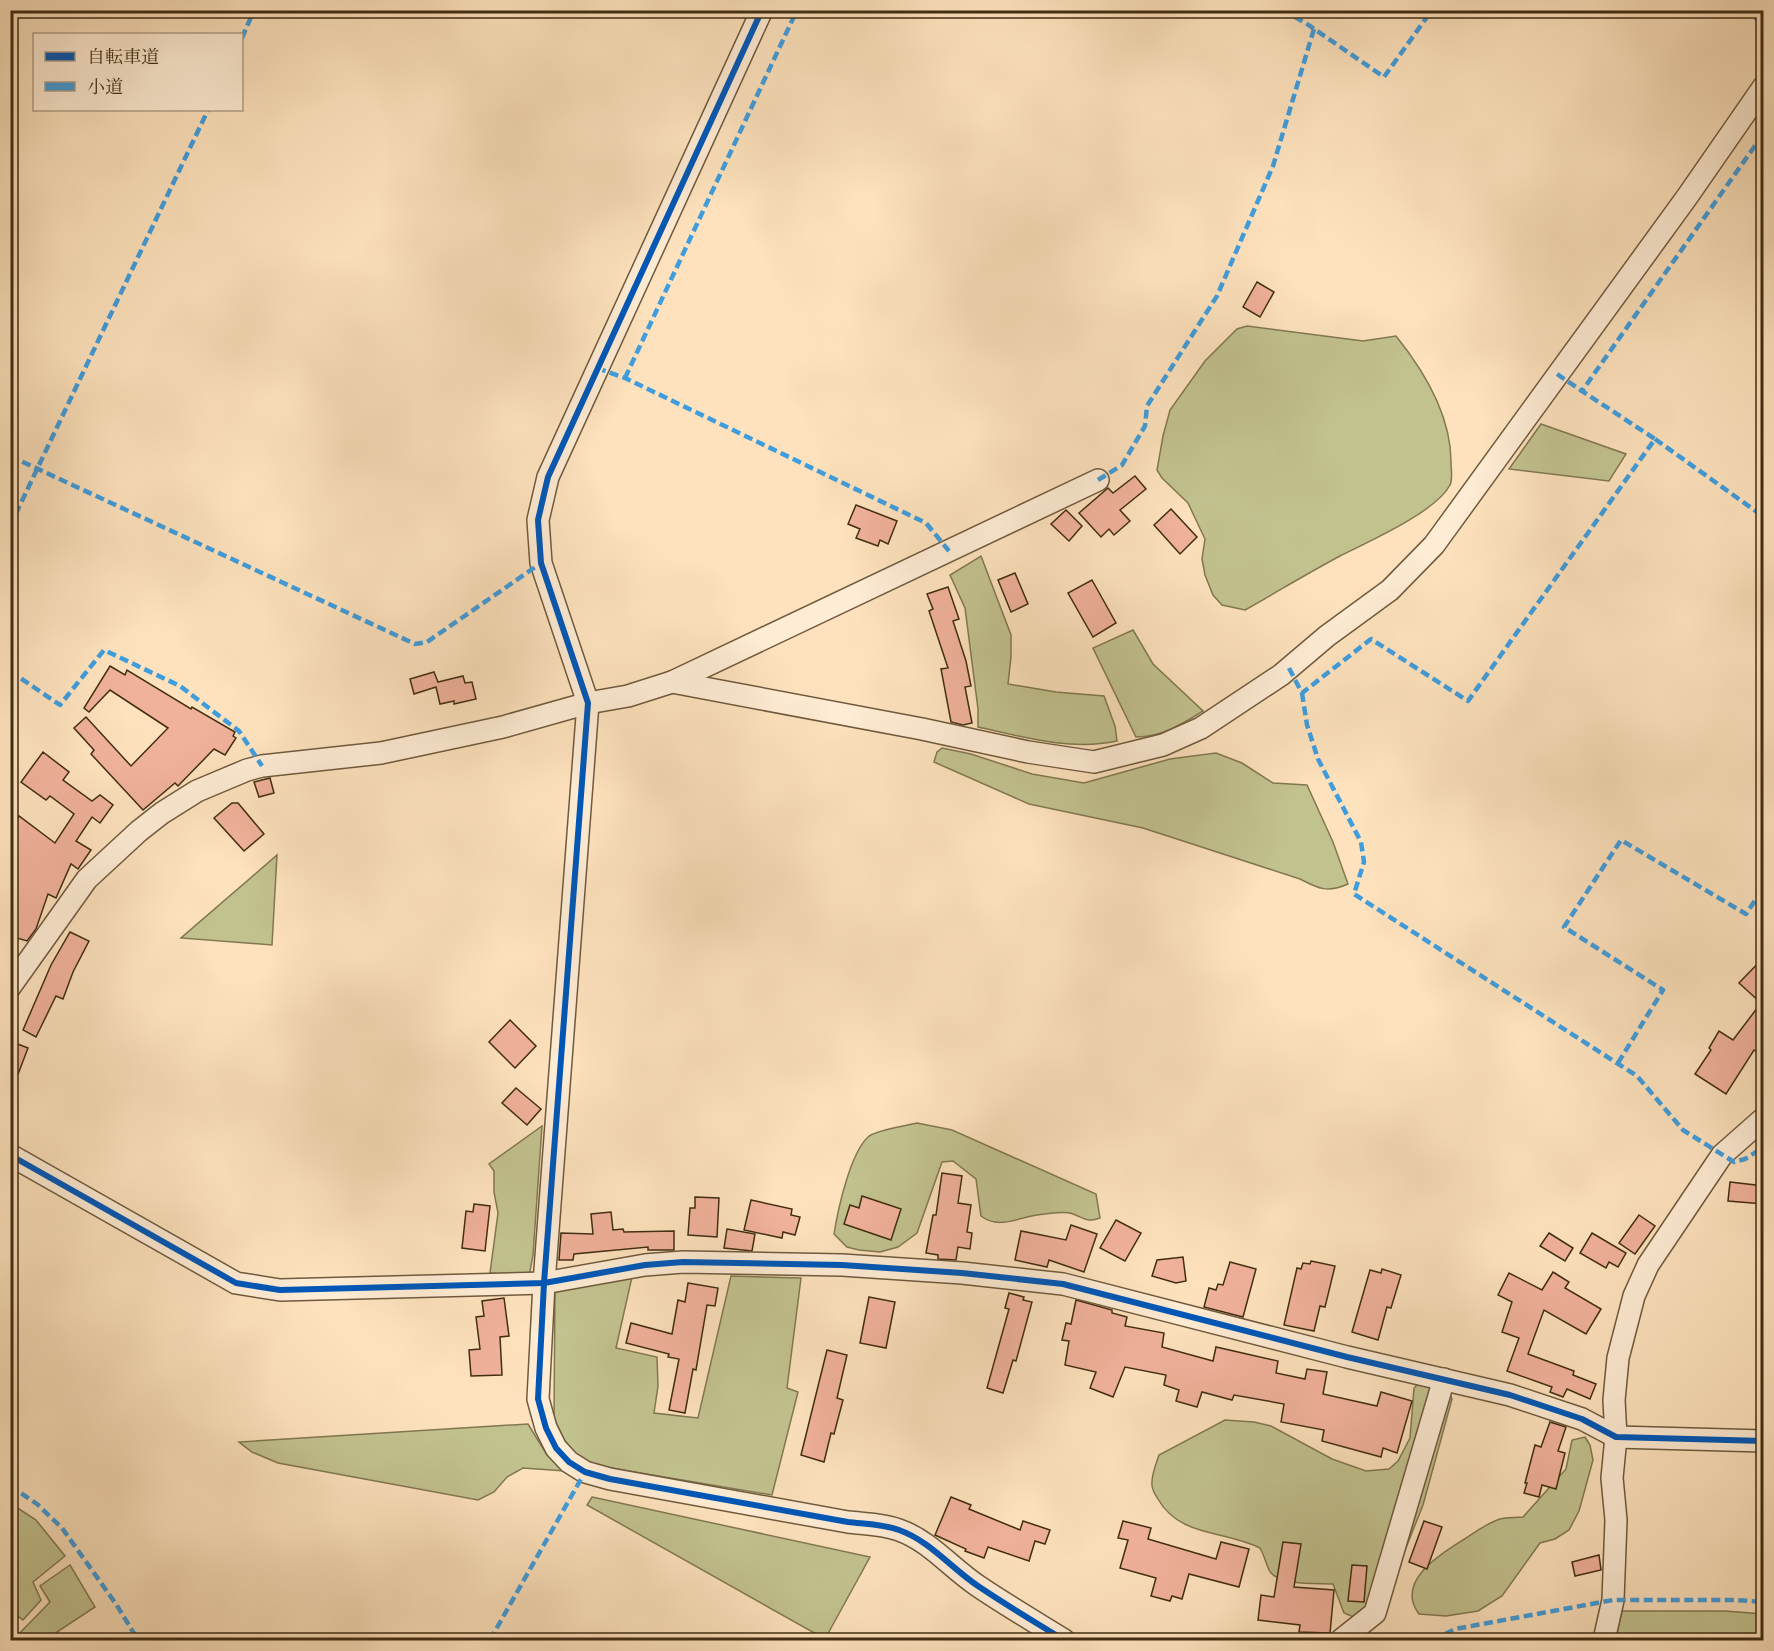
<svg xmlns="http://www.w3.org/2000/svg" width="1774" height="1651" viewBox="0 0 1774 1651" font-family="'EB Garamond','Noto Serif JP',serif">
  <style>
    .green { fill: #c2c28f; stroke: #827850; stroke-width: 1.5 }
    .building { fill: #f1b29b; stroke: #412d12; stroke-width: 1.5 }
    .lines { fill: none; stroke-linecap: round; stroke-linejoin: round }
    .minor-casing { stroke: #705a3d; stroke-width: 24 }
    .minor { stroke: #feecd4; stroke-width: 21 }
    .quiet { stroke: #3f9dde; stroke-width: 4.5; stroke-dasharray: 9 4.5; stroke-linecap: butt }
    .cycleway-casing { stroke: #feecd4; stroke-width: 10 }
    .cycleway { stroke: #0057b8; stroke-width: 6 }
  </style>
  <rect width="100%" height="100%" fill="#fde2bd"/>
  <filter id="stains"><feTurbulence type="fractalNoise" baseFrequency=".00333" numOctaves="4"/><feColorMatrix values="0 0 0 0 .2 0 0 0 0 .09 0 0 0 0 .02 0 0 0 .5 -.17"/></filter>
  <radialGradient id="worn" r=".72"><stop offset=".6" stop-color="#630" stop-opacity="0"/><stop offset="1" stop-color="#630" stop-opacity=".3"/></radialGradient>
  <g class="green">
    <path d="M1247,326L1363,341L1396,336C1425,372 1451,415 1451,462C1451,469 1453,479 1450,485C1436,512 1368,542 1340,556C1308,573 1277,592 1245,610L1222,605L1213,595L1205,575L1202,559L1205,539L1188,503L1162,478L1157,470L1163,436L1170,410L1205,361L1237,329Z"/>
    <polygon points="1541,424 1626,454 1609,481 1509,469"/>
    <path d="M981,556L1011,635V657L1008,684L1056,692L1104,696L1115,726L1117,741C1071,751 1023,737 978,727V709L965,608L950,575Z"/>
    <path d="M1133,630L1153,664L1203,711C1182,724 1162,737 1136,737L1093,648Z"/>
    <path d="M942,748L971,754L1032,774L1084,783L1170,759L1216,753L1242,763L1273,783L1307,785L1333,842L1348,884C1328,893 1319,889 1300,879L1143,828L1029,804L934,762L937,752Z"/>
    <polygon points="277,855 272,945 181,938"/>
    <path d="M917,1123L952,1130L1096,1194L1100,1218C1088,1223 1084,1218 1073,1214C1065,1211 1054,1213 1045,1214C1022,1215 1000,1231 981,1216L976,1179L953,1161L942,1162L917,1233L898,1247L880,1252L859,1250L847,1247L834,1234C838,1209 850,1154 868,1137C875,1130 906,1126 917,1123Z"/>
    <polygon points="542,1126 533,1255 529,1277 490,1273 498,1213 494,1192 494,1171 489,1164"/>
    <polygon points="731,1276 801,1278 787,1388 798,1392 772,1495 599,1466 579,1459 565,1441 554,1418 555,1287 632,1277 616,1348 657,1357 658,1386 654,1413 698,1418"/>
    <path d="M1421,1381L1449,1392L1452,1399L1423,1505L1380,1613L1356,1618L1344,1613L1333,1584C1317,1583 1277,1586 1269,1570C1266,1563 1264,1555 1260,1548C1226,1530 1180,1538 1158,1499C1155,1494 1151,1489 1152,1482C1152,1473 1156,1464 1159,1455L1225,1420L1254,1422L1271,1426L1332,1459L1366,1471L1389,1469L1398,1461L1410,1438L1414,1388Z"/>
    <polygon points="528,1424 547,1455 566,1471 523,1468 507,1477 494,1492 478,1500 278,1463 252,1452 239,1442"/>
    <path d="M1585,1437L1590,1445L1593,1460L1579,1511L1569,1530L1555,1539L1540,1543L1502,1596L1478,1611L1446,1616L1419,1614C1395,1582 1439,1555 1463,1540C1474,1533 1487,1523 1500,1519C1507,1517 1516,1518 1523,1517L1566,1469L1572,1440Z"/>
    <polygon points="592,1497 870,1557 825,1639 587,1505"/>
    <polygon points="10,1503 36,1520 65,1556 33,1582 41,1600 23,1620 11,1611"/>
    <polygon points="70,1565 95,1607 45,1640 13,1640 50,1602 40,1586"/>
    <polygon points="1622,1611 1725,1611 1763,1614 1763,1640 1615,1640"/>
  </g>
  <g class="building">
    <polygon points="1257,282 1274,292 1260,317 1243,307"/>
    <polygon points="1135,476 1146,489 1120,510 1130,521 1114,535 1109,529 1101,537 1079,513 1108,488 1113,493"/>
    <polygon points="856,505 897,521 888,544 880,540 878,546 856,538 860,529 848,524"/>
    <polygon points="1171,509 1197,537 1180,554 1154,525"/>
    <polygon points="1066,510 1082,526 1069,541 1051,524"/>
    <polygon points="1015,573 1028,604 1011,612 998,580"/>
    <polygon points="1092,580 1116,623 1093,637 1068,593"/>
    <polygon points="948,587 959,619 953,621 966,661 971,686 965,687 972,723 963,725 951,722 941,669 948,668 929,611 933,609 927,594"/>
    <polygon points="110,666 125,675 127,670 191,709 192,707 235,732 233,736 236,738 225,755 214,749 178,786 175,783 143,810 91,754 94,750 74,728 86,717 131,766 168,728 110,690 89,712 84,708"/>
    <polygon points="434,672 438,682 463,676 465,683 472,682 476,699 454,704 454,701 440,704 436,687 414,694 410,679"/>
    <polygon points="43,752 69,772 63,780 92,801 100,795 113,805 100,823 92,817 76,841 91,850 78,869 71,864 56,898 48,894 36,929 27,941 10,936 10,834 19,816 55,843 74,814 50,796 46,800 21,782"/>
    <polygon points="270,778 274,793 259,797 254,782"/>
    <polygon points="232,803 238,803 264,834 244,851 214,818"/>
    <polygon points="70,932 89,941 73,972 63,999 56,996 36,1037 23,1030 51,965"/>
    <polygon points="1764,957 1764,1058 1754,1050 1726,1094 1695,1074 1711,1050 1709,1048 1719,1031 1733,1040 1761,1003 1739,983"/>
    <polygon points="510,1020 536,1046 515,1068 489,1042"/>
    <polygon points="10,1041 28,1048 12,1090 10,1090"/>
    <polygon points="516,1088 541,1109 527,1125 502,1103"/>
    <polygon points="942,1173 962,1176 958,1203 971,1205 967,1232 972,1233 970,1249 958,1247 956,1260 938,1259 938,1255 926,1253 933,1215 936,1215"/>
    <polygon points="1730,1182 1764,1186 1764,1204 1728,1201"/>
    <polygon points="862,1196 901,1209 891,1240 844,1224 850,1205 859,1208"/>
    <polygon points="695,1197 719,1198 717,1237 688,1235 690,1208 695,1208"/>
    <polygon points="751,1200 792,1209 791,1215 800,1217 795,1235 783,1232 782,1238 744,1230"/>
    <polygon points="474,1204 490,1206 485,1251 462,1248 466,1211 473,1212"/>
    <polygon points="611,1212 613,1230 623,1229 624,1232 674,1231 674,1250 648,1250 648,1247 574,1254 573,1260 559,1260 561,1233 593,1234 591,1214"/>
    <polygon points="1639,1215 1655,1226 1635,1254 1619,1243"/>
    <polygon points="1116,1220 1141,1233 1125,1261 1100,1248"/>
    <polygon points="1071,1225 1097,1234 1084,1272 1049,1260 1047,1267 1015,1260 1021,1231 1066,1240"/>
    <polygon points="727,1229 755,1234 752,1251 724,1248"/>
    <polygon points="1549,1233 1573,1248 1565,1261 1540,1246"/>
    <polygon points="1592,1233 1626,1253 1618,1267 1609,1262 1606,1268 1580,1253"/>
    <polygon points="1183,1257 1186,1281 1176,1283 1152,1276 1157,1260"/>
    <polygon points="1311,1261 1335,1266 1325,1307 1320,1306 1314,1331 1284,1325 1297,1268 1301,1269 1303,1263 1310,1264"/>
    <polygon points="1230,1262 1256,1269 1243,1317 1204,1307 1209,1288 1216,1290 1218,1284 1223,1285"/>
    <polygon points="1382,1269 1401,1275 1391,1308 1387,1307 1378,1340 1352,1332 1370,1270 1381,1273"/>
    <polygon points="1553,1272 1569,1282 1565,1288 1601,1309 1586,1334 1544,1310 1528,1354 1574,1371 1573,1375 1596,1384 1590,1399 1567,1389 1563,1397 1550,1392 1552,1387 1507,1371 1519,1338 1502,1332 1512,1302 1498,1295 1509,1273 1542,1290"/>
    <polygon points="688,1283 718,1288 715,1306 707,1305 696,1370 693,1369 685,1413 669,1410 679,1359 668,1357 669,1354 626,1343 631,1323 672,1334 678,1300 685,1302"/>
    <polygon points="1009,1293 1024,1297 1023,1300 1032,1302 1016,1361 1013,1360 1003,1393 987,1388 1009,1309 1005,1308"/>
    <polygon points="869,1297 895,1302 886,1348 860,1343"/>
    <polygon points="504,1298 509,1336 500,1337 502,1375 471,1376 469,1350 480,1349 476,1317 484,1316 482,1301"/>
    <polygon points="1076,1300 1112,1310 1112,1313 1127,1317 1125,1326 1164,1333 1162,1347 1213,1361 1216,1347 1278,1361 1276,1373 1305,1379 1307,1369 1327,1372 1323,1394 1377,1406 1381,1392 1412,1401 1397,1453 1383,1448 1381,1457 1322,1441 1324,1430 1281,1422 1284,1404 1234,1395 1232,1400 1202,1392 1197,1407 1176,1401 1179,1390 1164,1385 1166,1375 1125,1367 1113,1397 1090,1388 1096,1372 1065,1365 1069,1341 1062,1340 1066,1323 1071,1324"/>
    <polygon points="827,1350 847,1355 837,1398 843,1400 834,1434 831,1433 824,1462 801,1455"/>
    <polygon points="1550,1422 1566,1427 1558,1451 1565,1453 1556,1489 1542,1485 1539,1497 1524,1493 1527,1483 1525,1483 1535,1445 1541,1447"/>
    <polygon points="951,1497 971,1505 969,1509 1020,1530 1023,1521 1050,1530 1045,1544 1035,1541 1029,1561 988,1547 984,1558 965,1551 966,1549 935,1535"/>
    <polygon points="1123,1521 1151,1528 1148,1539 1216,1559 1221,1542 1249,1549 1239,1587 1189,1574 1182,1599 1172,1596 1170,1601 1151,1596 1156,1578 1120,1568 1128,1540 1118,1538"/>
    <polygon points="1424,1521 1442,1527 1427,1569 1409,1562"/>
    <polygon points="1283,1542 1301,1544 1294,1587 1334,1590 1330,1633 1299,1632 1300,1625 1258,1620 1261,1595 1274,1597"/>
    <polygon points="1599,1555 1601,1570 1575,1576 1572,1562"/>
    <polygon points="1352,1565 1367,1566 1364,1602 1348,1601"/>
  </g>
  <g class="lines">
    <defs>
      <g id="minor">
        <path d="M762,10L548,477L538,520L541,563L588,703L544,1283L538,1399L546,1428L556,1448L569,1462L585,1472L610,1479L848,1522C865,1524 883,1524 899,1530C930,1541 951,1568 978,1586C1006,1605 1035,1622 1064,1640"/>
        <polyline points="672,682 922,729 1028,752 1094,762 1163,745 1201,728 1281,675 1327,636 1390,590 1434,545 1687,197 1764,86"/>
        <polyline points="10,987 87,879 139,831 162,813 197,791 247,770 262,766 381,753 503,727 588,703 628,696 672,682 1098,480"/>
        <polyline points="10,1155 236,1283 280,1290 544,1283 645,1265 683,1262 842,1265 962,1273 1063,1284 1347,1357 1510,1395 1582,1419 1616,1437 1764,1441"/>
        <polyline points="1341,1640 1375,1613 1444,1379"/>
        <polyline points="1604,1640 1613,1600 1616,1520 1612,1478 1616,1437 1614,1400 1618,1358 1634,1296 1648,1265 1722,1155 1764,1118"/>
      </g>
    </defs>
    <use href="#minor" class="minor-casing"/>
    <use href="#minor" class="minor"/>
    <g class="quiet">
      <polyline points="1283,10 1307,24 1384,77 1432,10"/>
      <polyline points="1744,10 1764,24"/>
      <polyline points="242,38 254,10"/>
      <polyline points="597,368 625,378 926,523 949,551"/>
      <polyline points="1557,374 1582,391"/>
      <polyline points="625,378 797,10"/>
      <polyline points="1655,439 1764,517"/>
      <polyline points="10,456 415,644 427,642 541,563"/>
      <polyline points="1098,480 1122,465 1145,426 1147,406 1217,296 1273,166 1314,29"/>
      <polyline points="10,526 208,110"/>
      <polyline points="1289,668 1302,693 1371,639 1468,701 1655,439 1582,391 1764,133"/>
      <polyline points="10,671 60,705 104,650 180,686 239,731 262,766"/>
      <polyline points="1302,693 1307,725 1318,759 1361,842 1364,862 1354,894 1637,1076 1683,1130 1734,1162 1745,1159 1764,1147"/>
      <polyline points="1618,1063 1663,990 1564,927 1621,840 1746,914 1764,887"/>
      <polyline points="10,1486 37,1504 62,1528 116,1604 138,1640"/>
      <polyline points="490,1640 585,1472"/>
      <polyline points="1433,1640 1455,1629 1613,1600 1736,1600 1764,1602"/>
    </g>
    <defs>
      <g id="cycleway">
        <path d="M762,10L548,477L538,520L541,563L588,703L544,1283L538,1399L546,1428L556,1448L569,1462L585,1472L610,1479L848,1522C865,1524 883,1524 899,1530C930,1541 951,1568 978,1586C1006,1605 1035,1622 1064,1640"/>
        <polyline points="10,1155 236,1283 280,1290 544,1283 645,1265 683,1262 842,1265 962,1273 1063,1284 1347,1357 1510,1395 1582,1419 1616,1437 1764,1441"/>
      </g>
    </defs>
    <use href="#cycleway" class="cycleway-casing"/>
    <use href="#cycleway" class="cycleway"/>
  </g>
  <rect width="1774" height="1651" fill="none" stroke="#fde2bd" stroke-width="36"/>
  <rect x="12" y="12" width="1750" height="1627" fill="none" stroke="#412d12" stroke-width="3"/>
  <rect x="18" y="18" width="1738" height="1615" fill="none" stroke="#412d12" stroke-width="1.5"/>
  <rect x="33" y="33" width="210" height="78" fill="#feecd4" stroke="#b2a086" stroke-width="1.5"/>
  <rect x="45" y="52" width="30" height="9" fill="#0057b8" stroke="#b2a086" stroke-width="1.5"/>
  <text x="87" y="63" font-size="18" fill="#412d12">自転車道</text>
  <rect x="45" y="82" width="30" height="9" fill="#3f9dde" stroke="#b2a086" stroke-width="1.5"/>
  <text x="87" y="93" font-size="18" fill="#412d12">小道</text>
  <rect width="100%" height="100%" filter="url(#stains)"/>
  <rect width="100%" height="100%" fill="url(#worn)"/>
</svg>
